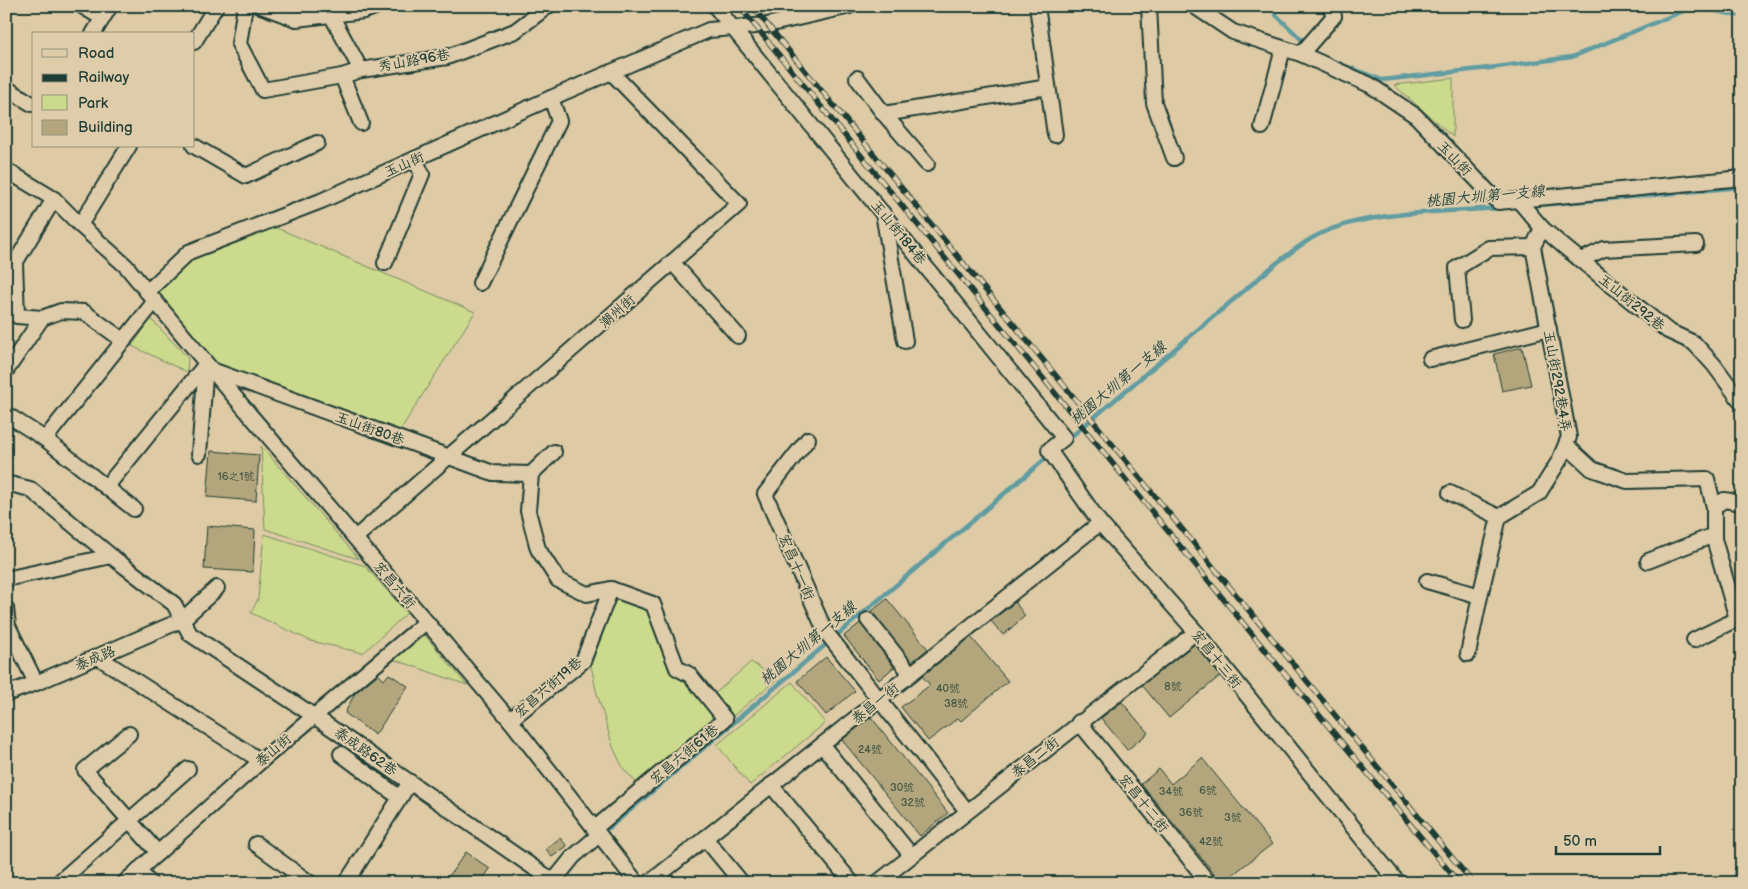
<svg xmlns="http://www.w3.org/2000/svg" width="1748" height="889" viewBox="0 0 1748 889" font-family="'Balsamiq Sans','LXGW WenKai TC',sans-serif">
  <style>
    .green { fill: #ccda8d; stroke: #768c60 }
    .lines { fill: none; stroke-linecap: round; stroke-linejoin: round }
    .stream { stroke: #619ca1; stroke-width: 4.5 }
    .building { fill: #b3a67d; stroke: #1f3d34 }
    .minor-casing { stroke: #1f3d34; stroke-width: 18 }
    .minor { stroke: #dfccaa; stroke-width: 14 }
    .rail-casing { stroke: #1f3d34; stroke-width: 5.5 }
    .rail { stroke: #dfccaa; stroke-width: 4; stroke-dasharray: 11; stroke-linecap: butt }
    .labels { text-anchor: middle; stroke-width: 4; stroke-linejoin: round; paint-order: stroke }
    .number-label { font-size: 11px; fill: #445746 }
    .street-label { font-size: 14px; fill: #1f3d34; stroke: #dfccaa }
    .water-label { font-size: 15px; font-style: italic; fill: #24453d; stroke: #dfccaa }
  </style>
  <rect width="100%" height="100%" fill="#decaa5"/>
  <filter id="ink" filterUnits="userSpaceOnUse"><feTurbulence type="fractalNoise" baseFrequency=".02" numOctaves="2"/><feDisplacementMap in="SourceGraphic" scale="10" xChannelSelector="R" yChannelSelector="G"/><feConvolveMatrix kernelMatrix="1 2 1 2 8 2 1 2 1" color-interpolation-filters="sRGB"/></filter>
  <g filter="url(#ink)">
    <g class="green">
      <polygon points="1453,78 1453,137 1394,85"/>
      <polygon points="272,226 475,312 399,432 216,366 156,291 197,256"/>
      <polygon points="151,319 188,358 187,372 132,346"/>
      <polygon points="261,446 359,559 265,529"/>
      <polygon points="264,534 365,566 407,613 363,653 311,641 251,613 258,599"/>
      <polygon points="615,599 650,611 677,673 687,682 718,720 639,786 623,768 613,747 596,690 591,665"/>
      <polygon points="423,633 467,685 390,658"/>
      <polygon points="751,662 777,679 728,720 711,697"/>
      <polygon points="792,682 825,723 750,785 717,745"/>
    </g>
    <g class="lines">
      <g class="stream">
        <polyline points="1273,6 1276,15 1306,44"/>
        <polyline points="1338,63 1382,80 1489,68 1572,57 1693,7 1742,16"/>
        <polyline points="1539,205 1742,187"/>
        <path d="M1066,441L1278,262C1294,250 1310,237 1329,230C1376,211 1447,212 1499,208"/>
        <polyline points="609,828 1051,454"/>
      </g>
    </g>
    <g class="building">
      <polygon points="1522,347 1531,385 1502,391 1494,354"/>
      <polygon points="211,451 259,455 256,501 207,497"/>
      <polygon points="207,526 255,530 253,572 204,569"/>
      <polygon points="887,599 928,649 912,662 872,613 872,611"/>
      <polygon points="1015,602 1025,616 1003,635 991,621"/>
      <polygon points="860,623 894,667 879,680 844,636"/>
      <polygon points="971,637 1008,681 961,721 958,718 928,741 901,707 930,685 922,676"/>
      <polygon points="1195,644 1220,676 1169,718 1142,685"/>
      <polygon points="826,657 855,691 826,715 797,681"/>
      <polygon points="378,674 384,680 389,674 408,686 375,735 345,713 355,693"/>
      <polygon points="1122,702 1148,733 1127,750 1101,718"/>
      <polygon points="871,717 948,813 920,836 842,740"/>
      <polygon points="1202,758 1272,844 1222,883 1141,784 1159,769 1171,784"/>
      <polygon points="560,838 567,846 552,857 546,849"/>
      <polygon points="466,852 490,869 480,883 444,883"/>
    </g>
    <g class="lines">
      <defs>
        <g id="minor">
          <polyline points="82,6 102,18"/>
          <polyline points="245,6 239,44 263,90 342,76 361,70"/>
          <polyline points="261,6 296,19 364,11 378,6"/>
          <polyline points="715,6 1064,438 1049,450 1100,523 1196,632 1398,883"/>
          <polyline points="1037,6 1055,135"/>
          <polyline points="1149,6 1154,103 1174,158"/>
          <polyline points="1194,6 1233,32 1301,54 1370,85 1416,116 1498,202 1742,178"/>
          <polyline points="331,15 361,70 447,57 515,31 548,6"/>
          <polyline points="93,34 110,6"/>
          <polyline points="194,42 216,6"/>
          <polyline points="1301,54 1334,16 1330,6"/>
          <polyline points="342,76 361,123"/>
          <polyline points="857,78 884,114 927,164"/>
          <polyline points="6,88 32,104"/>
          <polyline points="884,114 1048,87"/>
          <polyline points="1262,127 1283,49"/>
          <polyline points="194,146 246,176 317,143"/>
          <polyline points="6,170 54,199 80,225 126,266 211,369 510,720 637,883"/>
          <polyline points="54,199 15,263 17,316 42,318 61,311 84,312 124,341"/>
          <polyline points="1519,201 1542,228 1568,250 1668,331 1694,343 1714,365 1742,403"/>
          <polyline points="883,213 905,341"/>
          <polyline points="80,225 129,146"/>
          <polyline points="1581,260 1604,249 1696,244"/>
          <polyline points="672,262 738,336"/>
          <polyline points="385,263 422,174 415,159"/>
          <polyline points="480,283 559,121 551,98"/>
          <polyline points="147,292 189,252 321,201 551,98 709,30 767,25 850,6"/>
          <polyline points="1462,320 1457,268 1489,248 1533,247"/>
          <polyline points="1430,359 1549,329"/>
          <polyline points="212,370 493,473 531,474"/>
          <polyline points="6,371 42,318"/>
          <polyline points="6,414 45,439 134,509"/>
          <polyline points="45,439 155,301"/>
          <polyline points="808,439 765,494 825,631 967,811"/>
          <polyline points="1566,445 1592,469 1627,481 1707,479 1714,507"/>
          <polyline points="199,454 206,364"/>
          <polyline points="6,483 30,489 111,556 174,604 190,634 314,716 553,881"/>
          <polyline points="107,486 206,364"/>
          <polyline points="1450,493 1499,517"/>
          <polyline points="355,538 739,204 611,72"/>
          <polyline points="1648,561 1714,535"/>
          <polyline points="6,579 111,556"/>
          <polyline points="1427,581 1480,596"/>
          <polyline points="6,608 8,626 36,683"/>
          <polyline points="868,620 911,674"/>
          <polyline points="1694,640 1737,619 1714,539 1714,507 1724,500 1742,503"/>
          <polyline points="1468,654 1480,596 1499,517 1539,493 1559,461 1569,437 1533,247 1542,228"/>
          <polyline points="98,657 261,761"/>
          <polyline points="6,694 36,683 182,620 217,588"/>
          <polyline points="510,720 583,661 611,589 587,594 558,580 538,549 528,511 531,474 554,452"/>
          <polyline points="1079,722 1209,883"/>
          <polyline points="129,734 85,770 158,853"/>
          <polyline points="822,745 911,855"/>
          <polyline points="341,754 400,798"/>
          <polyline points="771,785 852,883"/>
          <polyline points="594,829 725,719 690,675 677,668 653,604 611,589"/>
          <polyline points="705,838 742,883"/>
          <polyline points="256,844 310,883"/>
          <polyline points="138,870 150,883"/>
          <polyline points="58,883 188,769"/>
          <polyline points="124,883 261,761 426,622"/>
          <polyline points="346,883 410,782"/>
          <polyline points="552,883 573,857 599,835"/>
          <polyline points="649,883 1100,523"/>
          <polyline points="877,883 1196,632"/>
        </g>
      </defs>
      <use href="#minor" class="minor-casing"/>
      <use href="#minor" class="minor"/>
      <defs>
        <g id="rail">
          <polyline points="739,6 1265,650 1459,883"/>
          <polyline points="752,6 1473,883"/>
        </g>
      </defs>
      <use href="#rail" class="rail-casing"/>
      <use href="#rail" class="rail"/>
    </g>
  </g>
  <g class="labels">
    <g class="number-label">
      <text x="236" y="480">16之1號</text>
      <text x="1173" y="690">8號</text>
      <text x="948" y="692">40號</text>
      <text x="956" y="707">38號</text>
      <text x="870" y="753">24號</text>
      <text x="902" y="791">30號</text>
      <text x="1208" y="794">6號</text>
      <text x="1171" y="795">34號</text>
      <text x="913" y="806">32號</text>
      <text x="1191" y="816">36號</text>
      <text x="1233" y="821">3號</text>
      <text x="1211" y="845">42號</text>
    </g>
    <g class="street-label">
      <text transform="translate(414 60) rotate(-10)" y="5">秀山路96巷</text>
      <text transform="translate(1455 158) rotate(46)" y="5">玉山街</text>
      <text transform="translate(404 164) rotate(-24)" y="5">玉山街</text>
      <text transform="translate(899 232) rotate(51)" y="5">玉山街184巷</text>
      <text transform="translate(1632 302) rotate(39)" y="5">玉山街292巷</text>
      <text transform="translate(617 311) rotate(-41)" y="5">潮州街</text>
      <text transform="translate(1558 381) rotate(80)" y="5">玉山街292巷4弄</text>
      <text transform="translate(370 428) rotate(20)" y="5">玉山街80巷</text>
      <text transform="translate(797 567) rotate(67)" y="5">宏昌十一街</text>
      <text transform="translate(395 585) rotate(50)" y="5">宏昌六街</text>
      <text transform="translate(95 658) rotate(-23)" y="5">泰成路</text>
      <text transform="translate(1217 659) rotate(51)" y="5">宏昌十三街</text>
      <text transform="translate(548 687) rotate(-41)" y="5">宏昌六街19巷</text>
      <text transform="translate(875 703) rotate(-39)" y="5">泰昌一街</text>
      <text transform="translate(273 750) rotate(-40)" y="5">泰山街</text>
      <text transform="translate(366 751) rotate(35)" y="5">泰成路62巷</text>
      <text transform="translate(684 754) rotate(-40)" y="5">宏昌六街61巷</text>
      <text transform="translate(1035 757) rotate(-38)" y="5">泰昌二街</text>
      <text transform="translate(1144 803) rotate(51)" y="5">宏昌十二街</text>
    </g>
    <g class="water-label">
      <text transform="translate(1485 196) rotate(-5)" y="5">桃園大圳第一支線</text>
      <text transform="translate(1118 383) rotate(-40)" y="5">桃園大圳第一支線</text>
      <text transform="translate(808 643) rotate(-40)" y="5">桃園大圳第一支線</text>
    </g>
  </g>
  <rect width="1748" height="889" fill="none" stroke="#dfccaa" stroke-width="25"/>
  <rect x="12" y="12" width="1723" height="864" fill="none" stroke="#1f3d34" stroke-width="2" filter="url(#ink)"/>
  <rect x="32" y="32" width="162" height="115" fill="#dfccaa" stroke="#92937b"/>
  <rect x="42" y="49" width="25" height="8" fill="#dfccaa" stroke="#92937b"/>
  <text x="78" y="58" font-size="15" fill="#1f3d34">Road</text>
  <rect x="42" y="74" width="25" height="8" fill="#1f3d34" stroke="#92937b"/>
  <text x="78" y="82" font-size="15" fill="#1f3d34">Railway</text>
  <rect x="42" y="95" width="25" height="15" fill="#ccda8d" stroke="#92937b"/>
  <text x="78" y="108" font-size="15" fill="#1f3d34">Park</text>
  <rect x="42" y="120" width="25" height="15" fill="#b3a67d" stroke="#92937b"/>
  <text x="78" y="132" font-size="15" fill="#1f3d34">Building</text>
  <path d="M1556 846v8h104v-8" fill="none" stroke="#1f3d34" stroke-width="2.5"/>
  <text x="1563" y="846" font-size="15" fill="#1f3d34" stroke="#dfccaa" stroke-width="4" paint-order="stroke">50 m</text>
</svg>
